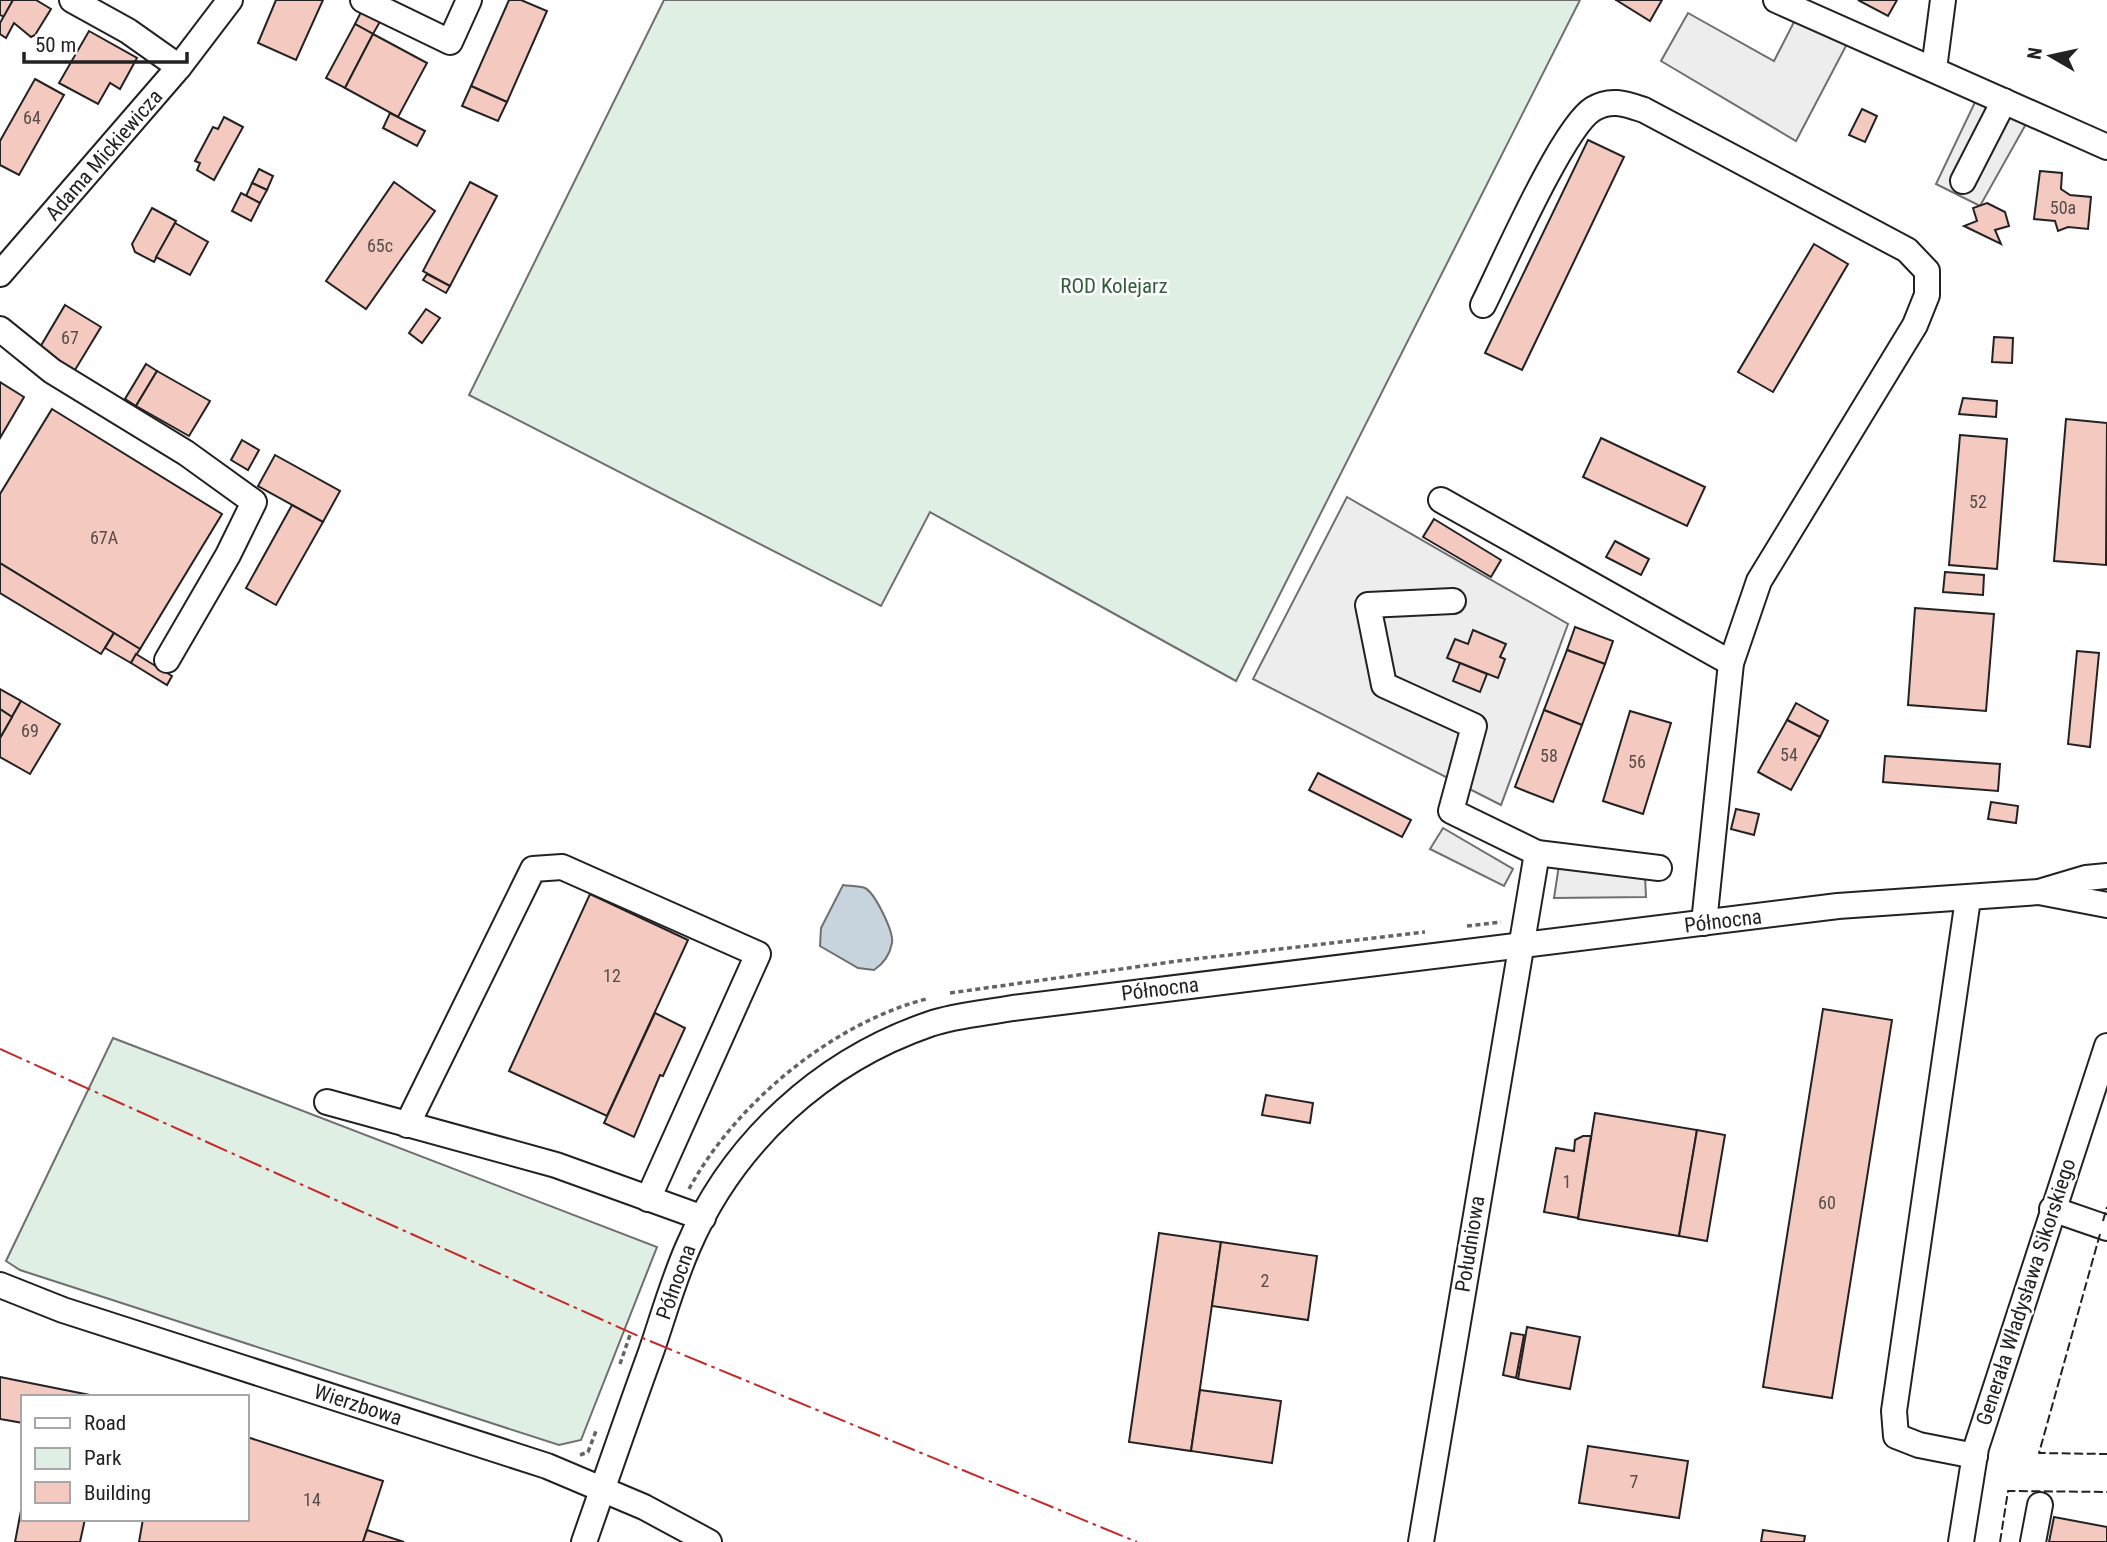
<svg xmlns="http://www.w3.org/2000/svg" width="2107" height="1542" viewBox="0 0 2107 1542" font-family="'Roboto Condensed',sans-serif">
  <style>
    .green { fill: #e0efe3; stroke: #6f6f6f; stroke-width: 2 }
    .parking { fill: #ededed; stroke: #6f6f6f; stroke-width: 2 }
    .water { fill: #c7d3dd; stroke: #6f6f6f; stroke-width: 2 }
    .building { fill: #f3c9c0; stroke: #222; stroke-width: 2 }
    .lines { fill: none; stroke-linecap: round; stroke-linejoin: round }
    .minor-casing { stroke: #222; stroke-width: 28 }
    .path { stroke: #646464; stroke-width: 3.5; stroke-dasharray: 5 3.5; stroke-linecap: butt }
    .minor { stroke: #fff; stroke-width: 24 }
    .fence { stroke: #222; stroke-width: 2; stroke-dasharray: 9 3.5; stroke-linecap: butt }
    .power { stroke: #c62828; stroke-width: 2; stroke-dasharray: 24 5 3.5 5; stroke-linecap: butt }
    .labels { text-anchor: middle; stroke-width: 5; stroke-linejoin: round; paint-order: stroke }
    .number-label { font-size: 18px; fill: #564c4a }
    .street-label { font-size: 21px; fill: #222; stroke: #fff }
    .park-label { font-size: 21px; fill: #2f5e38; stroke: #fff }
  </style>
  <rect width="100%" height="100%" fill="#fff"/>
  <g class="green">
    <polygon points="664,0 1580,0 1236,681 930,512 881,606 469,395"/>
    <polygon points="113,1038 657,1247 581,1440 559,1445 20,1270 6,1261"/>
  </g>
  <g class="parking">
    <polygon points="1688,13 1774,61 1796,18 1847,44 1796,141 1661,61"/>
    <polygon points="1976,100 2026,124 1980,206 1936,184"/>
    <polygon points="1347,497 1568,624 1501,805 1253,679"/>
    <polygon points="1443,828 1513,869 1504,886 1430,849"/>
    <polygon points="1559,865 1645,876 1646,897 1554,898"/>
  </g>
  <path class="water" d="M843,885C849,886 859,886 865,888C875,893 894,932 892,943C890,954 883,964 874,970L858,968L820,946L821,928Z"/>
  <g class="building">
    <polygon points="0,0 13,0 4,17 0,15"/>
    <polygon points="13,0 36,0 51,9 35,35 31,37 14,23 6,38 0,34 0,23"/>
    <polygon points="276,0 323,0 296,60 258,43"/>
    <polygon points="509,0 521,0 547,11 507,102 471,86"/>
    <polygon points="1616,0 1615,0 1662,0 1650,21"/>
    <polygon points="1858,0 1897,0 1888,16"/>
    <polygon points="362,10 381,20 373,34 355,24"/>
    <polygon points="355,24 373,34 345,88 326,78"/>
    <polygon points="89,31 137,58 120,89 110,83 98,104 59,83"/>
    <polygon points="373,34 427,63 398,117 345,88"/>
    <polygon points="35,79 64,95 19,175 0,165 0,141"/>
    <polygon points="471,86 507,102 498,121 462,106"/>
    <polygon points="1862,109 1877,116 1865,142 1849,135"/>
    <polygon points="390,113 425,131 417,146 383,128"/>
    <polygon points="224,117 243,127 214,180 197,170 200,163 195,161 213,127 218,129"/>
    <polygon points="1588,140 1624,157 1522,370 1485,353"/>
    <polygon points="259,169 273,176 267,190 252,183"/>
    <polygon points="2040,171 2062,173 2061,189 2070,195 2091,197 2088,229 2068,227 2058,231 2055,221 2034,219"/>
    <polygon points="394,182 435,211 366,309 326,281"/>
    <polygon points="470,182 497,196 450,286 423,271"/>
    <polygon points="252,183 267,190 260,203 246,196"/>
    <polygon points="241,193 260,203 251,221 232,211"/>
    <polygon points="1987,203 2005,212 2009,226 1995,230 2001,244 1964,226 1977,221 1973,208"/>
    <polygon points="152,208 176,221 154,262 135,252 132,244"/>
    <polygon points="175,223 208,242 190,275 156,257"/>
    <polygon points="1814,244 1848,264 1773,392 1738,372"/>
    <polygon points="427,274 450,286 446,293 423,280"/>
    <polygon points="65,305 101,327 75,370 39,349"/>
    <polygon points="426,309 440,318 422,343 409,333"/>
    <polygon points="1994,337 2013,338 2012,363 1992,362"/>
    <polygon points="146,364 157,371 136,406 125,399"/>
    <polygon points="157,371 210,401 189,436 136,406"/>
    <polygon points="0,382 24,397 0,438"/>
    <polygon points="1963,398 1997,401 1996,417 1959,414"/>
    <polygon points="52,409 222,514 140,649 0,563 0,494"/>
    <polygon points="2066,419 2107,423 2106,565 2054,561"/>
    <polygon points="1960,435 2007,439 1997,569 1949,565"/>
    <polygon points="1601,438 1705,487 1687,526 1583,477"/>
    <polygon points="242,440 259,450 248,470 231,460"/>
    <polygon points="275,455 340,491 323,522 258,486"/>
    <polygon points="292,505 323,522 276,605 246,588"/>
    <polygon points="1434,519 1501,560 1491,577 1423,537"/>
    <polygon points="1615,541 1649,559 1641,575 1606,557"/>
    <polygon points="0,563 114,633 101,654 0,593"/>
    <polygon points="1945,572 1984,575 1983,595 1943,592"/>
    <polygon points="1915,608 1994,614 1986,711 1908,705"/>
    <polygon points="1575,627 1613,641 1605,664 1567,650"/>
    <polygon points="1473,630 1506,644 1500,657 1505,659 1498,678 1447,658 1455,639 1468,644"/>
    <polygon points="114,633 140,649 131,663 105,648"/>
    <polygon points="1567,650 1605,664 1582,725 1544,710"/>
    <polygon points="2077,651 2099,653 2090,747 2068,744"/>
    <polygon points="136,654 172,676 167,685 131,663"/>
    <polygon points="1460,663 1487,674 1480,692 1453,681"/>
    <polygon points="0,689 21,701 12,717 0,709"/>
    <polygon points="21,701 60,724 30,774 0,757 0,738"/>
    <polygon points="1796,703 1828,721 1820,737 1787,720"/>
    <polygon points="0,709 12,717 0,738"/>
    <polygon points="1544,710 1582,725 1553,802 1515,787"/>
    <polygon points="1630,711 1671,723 1643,814 1603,801"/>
    <polygon points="1787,720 1820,737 1791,790 1758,772"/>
    <polygon points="1885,756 2000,764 1998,791 1883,782"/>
    <polygon points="1318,773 1411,820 1402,837 1309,790"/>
    <polygon points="1991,802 2018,806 2016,823 1988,819"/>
    <polygon points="1736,809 1759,814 1754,835 1731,829"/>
    <polygon points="590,894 688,940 607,1116 509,1071"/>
    <polygon points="1823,1009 1892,1020 1832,1398 1763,1387"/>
    <polygon points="655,1013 685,1028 663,1076 660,1075 634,1137 604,1123"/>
    <polygon points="1266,1095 1313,1103 1310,1123 1262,1115"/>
    <polygon points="1595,1113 1697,1130 1679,1236 1578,1219"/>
    <polygon points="1697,1130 1725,1135 1707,1241 1679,1236"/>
    <polygon points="1583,1136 1591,1136 1578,1218 1544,1212 1556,1148 1574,1151 1575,1140"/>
    <polygon points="1159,1233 1221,1242 1191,1451 1129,1442"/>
    <polygon points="1221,1242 1317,1256 1308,1320 1212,1306"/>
    <polygon points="1527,1327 1580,1337 1570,1389 1518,1379"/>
    <polygon points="1511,1333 1524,1335 1516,1378 1503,1375"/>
    <polygon points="0,1377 100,1397 23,1397 23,1423 0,1419"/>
    <polygon points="1200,1390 1281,1401 1272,1463 1191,1451"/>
    <polygon points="247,1437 383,1481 363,1542 139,1542 143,1519 247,1519"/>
    <polygon points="1588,1446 1688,1461 1679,1518 1579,1503"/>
    <polygon points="23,1500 23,1519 85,1519 80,1542 15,1542"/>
    <polygon points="2054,1517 2107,1527 2107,1542 2049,1542"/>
    <polygon points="367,1530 404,1542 363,1542"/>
    <polygon points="1763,1530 1805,1536 1804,1542 1761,1542"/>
  </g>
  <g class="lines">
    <defs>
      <g id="minor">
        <polyline points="72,0 128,31 179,67"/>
        <polyline points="363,0 450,42 469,0"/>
        <polyline points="1776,0 2107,147"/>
        <polyline points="1934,69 1943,0"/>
        <polyline points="1963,181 2004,101"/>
        <polyline points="0,274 179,67 230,0"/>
        <path d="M1483,305C1502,267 1563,127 1593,109C1611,98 1626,104 1644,110L1907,250L1927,271V295L1915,325L1759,581L1731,663L1704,923"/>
        <polyline points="0,329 52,371 186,453 254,502 228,555 167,660"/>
        <polyline points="1441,500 1731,663"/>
        <polyline points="1537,853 1659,868"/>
        <polyline points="2039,892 2107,905"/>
        <polyline points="1968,899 1894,1411 1896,1436 1919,1445 1975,1456"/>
        <polyline points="327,1102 556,1165 703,1218"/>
        <polyline points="407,1125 533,869 562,867 758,954 648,1199"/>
        <polyline points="2052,1209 2107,1228"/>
        <polyline points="0,1285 63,1310 547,1466 644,1507 709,1542"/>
        <path d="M584,1542C606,1479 628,1415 651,1352C663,1317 673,1281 688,1247C733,1142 822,1061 930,1024C956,1015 986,1013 1013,1008L1838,906L2039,892L2086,878L2107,876"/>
        <polyline points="1421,1542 1537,853 1451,811 1474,726 1384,685 1368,605 1453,601"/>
        <polyline points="1961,1542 1976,1448 2107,1046"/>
        <polyline points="2033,1542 2040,1505"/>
      </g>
    </defs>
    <use href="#minor" class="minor-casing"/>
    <g class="path">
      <polyline points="1467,926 1501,922"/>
      <polyline points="950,993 1178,961 1425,932"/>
      <path d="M689,1189C735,1104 831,1024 926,999"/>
      <polyline points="620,1364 631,1332"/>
      <polyline points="580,1455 588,1452 596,1431"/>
    </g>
    <use href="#minor" class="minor"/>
    <g class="fence">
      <polyline points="2103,1221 2107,1207"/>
      <polyline points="2100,1234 2039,1453 2107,1454"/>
      <polyline points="2000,1542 2008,1491 2107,1492"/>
    </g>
    <polyline class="power" points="0,1049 645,1339 1137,1542"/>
  </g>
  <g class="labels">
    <g class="number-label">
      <text x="32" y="124">64</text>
      <text x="2063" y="214">50a</text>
      <text x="380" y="252">65c</text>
      <text x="70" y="344">67</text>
      <text x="1978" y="508">52</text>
      <text x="104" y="544">67A</text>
      <text x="30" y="737">69</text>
      <text x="1789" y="761">54</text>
      <text x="1549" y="762">58</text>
      <text x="1637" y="768">56</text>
      <text x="612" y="982">12</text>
      <text x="1567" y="1188">1</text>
      <text x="1827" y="1209">60</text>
      <text x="1265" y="1287">2</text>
      <text x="1634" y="1488">7</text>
      <text x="312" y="1506">14</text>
    </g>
    <g class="street-label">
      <text transform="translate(104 155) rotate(-49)" y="7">Adama Mickiewicza</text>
      <text transform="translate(1723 921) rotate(-7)" y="7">Północna</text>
      <text transform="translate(1160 989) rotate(-7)" y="7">Północna</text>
      <text transform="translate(1470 1244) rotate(-81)" y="7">Południowa</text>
      <text transform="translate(676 1282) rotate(-70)" y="7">Północna</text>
      <text transform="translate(2026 1292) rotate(-72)" y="7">Generała Władysława Sikorskiego</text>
      <text transform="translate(358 1405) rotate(18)" y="7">Wierzbowa</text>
    </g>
    <g class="park-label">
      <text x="1114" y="293">ROD Kolejarz</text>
    </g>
  </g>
  <rect x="21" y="1395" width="228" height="126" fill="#ffffff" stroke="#a7a7a7" stroke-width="2"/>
  <rect x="35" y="1418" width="35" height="10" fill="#ffffff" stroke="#a7a7a7" stroke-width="2"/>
  <text x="84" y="1430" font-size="21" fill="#222222">Road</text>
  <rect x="35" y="1448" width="35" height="21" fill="#e0efe3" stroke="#a7a7a7" stroke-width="2"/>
  <text x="84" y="1465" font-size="21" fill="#222222">Park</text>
  <rect x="35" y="1482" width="35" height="21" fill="#f3c9c0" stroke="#a7a7a7" stroke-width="2"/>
  <text x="84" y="1500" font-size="21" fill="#222222">Building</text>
  <g transform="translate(2051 56) rotate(279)" stroke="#ffffff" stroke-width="5" paint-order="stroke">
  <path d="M0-5L12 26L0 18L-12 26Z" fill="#222222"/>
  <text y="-10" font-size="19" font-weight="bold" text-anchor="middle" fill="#222222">N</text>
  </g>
  <path d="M24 52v10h163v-10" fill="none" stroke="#222222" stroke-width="3.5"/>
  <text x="35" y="52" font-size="21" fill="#222222" stroke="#ffffff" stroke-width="5" paint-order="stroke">50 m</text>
</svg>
